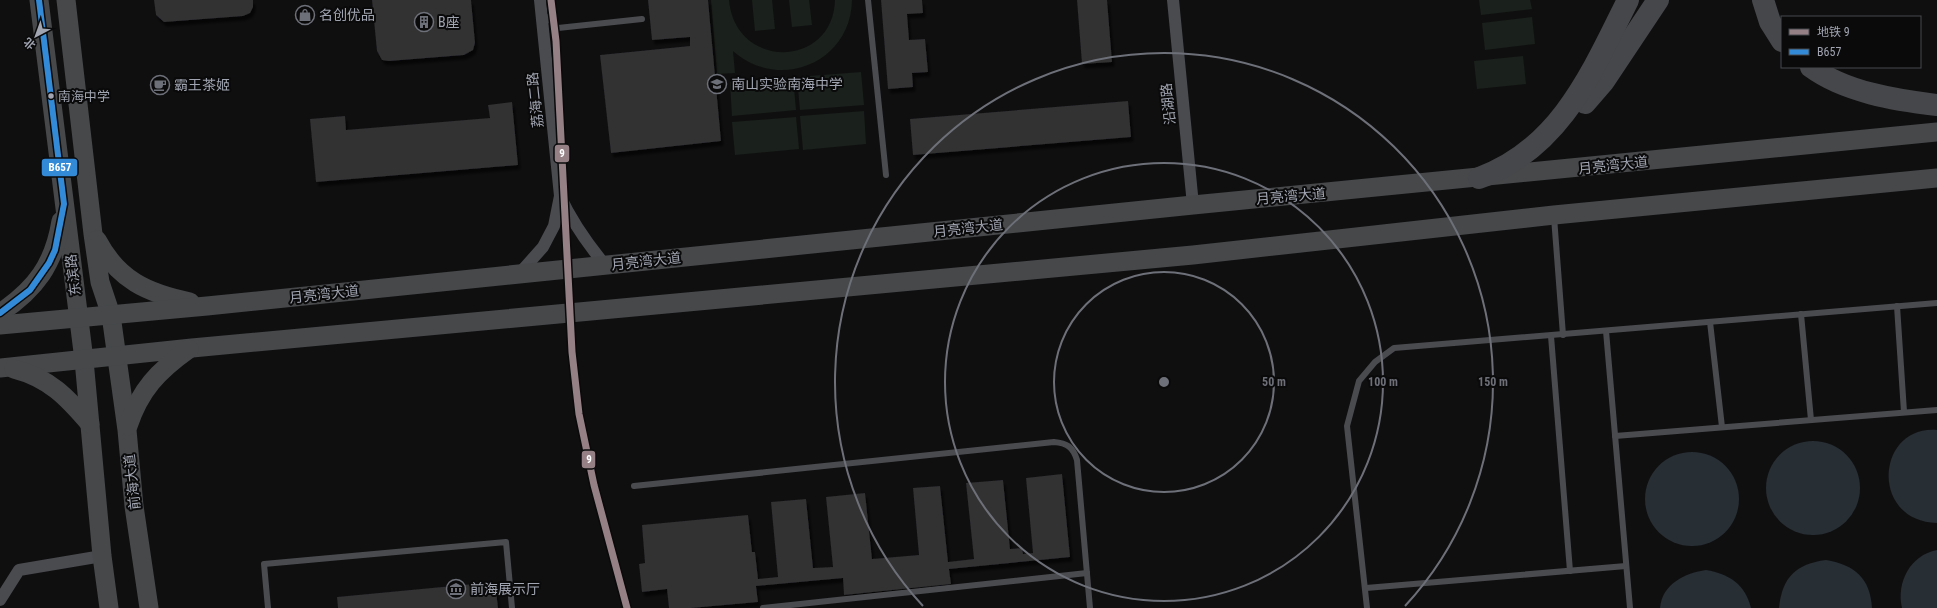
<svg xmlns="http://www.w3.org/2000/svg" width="1937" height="608" viewBox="0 0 1937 608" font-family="'Roboto Condensed','Noto Sans SC',sans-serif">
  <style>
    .green { fill: #1a201b }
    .water { fill: #272e34 }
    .building { fill: #303032; filter: url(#shadow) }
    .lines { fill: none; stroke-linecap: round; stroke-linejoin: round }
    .lane { stroke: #4a4b4f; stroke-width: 6 }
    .street { stroke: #4a4b4f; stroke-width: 12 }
    .primary { stroke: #46484a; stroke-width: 19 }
    .highway { stroke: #46474a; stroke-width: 22 }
    .bus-1-casing { stroke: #0a0a0b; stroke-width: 9 }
    .bus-1 { stroke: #338bd7; stroke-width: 6 }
    .metro-1-casing { stroke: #0a0a0b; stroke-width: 10 }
    .metro-1 { stroke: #958086; stroke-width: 7 }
    .ring { fill: none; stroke: #6e7079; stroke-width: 2 }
    .bus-dot { fill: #a1a5b1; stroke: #0a0a0b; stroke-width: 1.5 }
    .labels { text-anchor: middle; stroke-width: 4; stroke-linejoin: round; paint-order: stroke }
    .bus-label { font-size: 13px; fill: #a1a5b1; stroke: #0a0a0b; text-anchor: start }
    .poi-label { font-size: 14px; fill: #a1a5b1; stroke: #0a0a0b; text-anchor: start }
    .street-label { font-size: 14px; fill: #a1a5b1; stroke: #0a0a0b }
    .centre { fill: #6e7079; stroke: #0a0a0b; stroke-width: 2 }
    .ring-label { font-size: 12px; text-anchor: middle; font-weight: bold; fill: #6e7079; stroke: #0a0a0b; stroke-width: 4; stroke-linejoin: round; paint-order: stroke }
    .line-badge { stroke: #0a0a0b; stroke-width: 1.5 }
    .badge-label { font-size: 11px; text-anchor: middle; font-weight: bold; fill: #fff }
  </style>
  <defs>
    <filter id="shadow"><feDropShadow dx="2.5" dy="4.5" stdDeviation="1" flood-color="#0009"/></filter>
  </defs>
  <rect width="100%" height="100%" fill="#0f0f10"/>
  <g class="green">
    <path d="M711,0H729C735,70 833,69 835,0H852C851,63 779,92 733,51L735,73L717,74Z"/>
    <polygon points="752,0 772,0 775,29 755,31"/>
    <polygon points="789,0 809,0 812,25 792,27"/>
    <polygon points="1479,0 1530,0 1532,9 1481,15"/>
    <polygon points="1532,17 1535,44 1485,50 1482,23"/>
    <polygon points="1523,56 1526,84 1477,89 1474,61"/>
    <polygon points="861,72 864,105 800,110 797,77"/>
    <polygon points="793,77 796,110 732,116 730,82"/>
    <polygon points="864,111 866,144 803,150 800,116"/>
    <polygon points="796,117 799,149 735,155 732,122"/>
  </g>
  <g class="water">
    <path d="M1937,430V523C1869,521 1876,425 1937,430Z"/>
    <circle cx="1813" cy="488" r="47"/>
    <circle cx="1692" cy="499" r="47"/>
    <path d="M1937,550V608H1902C1896,583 1910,555 1937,550Z"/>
    <path d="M1826,560C1855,565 1870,578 1872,608H1779C1782,577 1796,564 1826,560Z"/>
    <path d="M1706,570C1729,574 1745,584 1751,608H1660C1662,584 1685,573 1706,570Z"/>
  </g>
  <g class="building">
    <polygon points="154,0 253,0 253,7 250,13 243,16 164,22 156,15"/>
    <polygon points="372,0 471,0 475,43 473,50 464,55 389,61 382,60 377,51"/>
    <polygon points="648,0 708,0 721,141 611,153 600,55 690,46 690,37 652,40"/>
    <polygon points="881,0 922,0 923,13 907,14 909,40 925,39 928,72 912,73 913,87 888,89"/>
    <polygon points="1077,0 1107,0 1112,62 1082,64"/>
    <polygon points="1128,101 1131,137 913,155 910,119"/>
    <polygon points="512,102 518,165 316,182 310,119 345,116 346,130 490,118 488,105"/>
    <polygon points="1062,474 1070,557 949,569 951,584 844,595 843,578 756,586 758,602 691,608 669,608 667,589 642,592 639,564 645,563 642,525 748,515 752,552 755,552 758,579 778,577 771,502 806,499 813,568 833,567 826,497 865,493 872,559 919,555 913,488 940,486 948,562 974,559 966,483 1003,480 1010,549 1022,548 1023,554 1033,553 1026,478"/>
    <polygon points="495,582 498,608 338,608 337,597"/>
  </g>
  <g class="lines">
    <g class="lane">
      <polyline points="868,0 886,175"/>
      <polyline points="542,13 558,28 642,19"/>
      <polyline points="1554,217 1563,335"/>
      <polyline points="1897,306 1904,412"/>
      <polyline points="1801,314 1811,420"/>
      <polyline points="1710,322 1722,427"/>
      <polyline points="1606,331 1630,608"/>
      <polyline points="1551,336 1570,571"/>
      <polyline points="1615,436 1937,410"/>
      <path d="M634,486L1054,442C1067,443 1073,447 1077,460L1090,608"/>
      <polyline points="1366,588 1626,566"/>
      <polyline points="268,608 264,564 506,542 512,608"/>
      <polyline points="763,608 1087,573"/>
      <polyline points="1367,608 1347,426 1359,381 1375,362 1394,348 1937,303"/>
    </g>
    <g class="street">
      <polyline points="540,0 560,196"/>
      <polyline points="1173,0 1193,205"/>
      <path d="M519,274L543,247L554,226L560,196C572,222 587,243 605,265"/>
      <polyline points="0,600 19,570 102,556"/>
    </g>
    <g class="primary">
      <polyline points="39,0 84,360 102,556 109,608"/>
      <polyline points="66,0 93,234 100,282 111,315 127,430 134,506 149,608"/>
      <path d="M97,240C118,280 147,293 190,302"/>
      <path d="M0,313C36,289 54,264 61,221"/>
      <polyline points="0,325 207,306 1193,205 1937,132"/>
      <polyline points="0,368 192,348 1193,255 1554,215 1937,178"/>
      <path d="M14,369C49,378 67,397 90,424"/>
      <path d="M128,426C140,390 158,371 189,349"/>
    </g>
    <g class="highway">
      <polyline points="1763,0 1770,22 1782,41"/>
      <path d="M1811,67C1845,92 1895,100 1937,105"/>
      <polyline points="1585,103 1604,81 1658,0"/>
      <path d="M1479,178C1560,149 1592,72 1628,0"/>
    </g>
    <defs>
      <polyline id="bus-1" points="0,313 30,290 49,263 55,250 64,204 39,0"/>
    </defs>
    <use href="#bus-1" class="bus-1-casing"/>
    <use href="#bus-1" class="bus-1"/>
    <defs>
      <polyline id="metro-1" points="551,0 556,41 572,352 579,414 594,485 627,608"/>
    </defs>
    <use href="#metro-1" class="metro-1-casing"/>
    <use href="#metro-1" class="metro-1"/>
  </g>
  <g class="ring">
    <circle cx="1164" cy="382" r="110"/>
    <circle cx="1164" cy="382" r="219"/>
    <path d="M923 606A329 329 0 1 1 1405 606"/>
  </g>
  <defs>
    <symbol id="shop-ring" viewBox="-11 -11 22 22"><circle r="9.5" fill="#0a0a0b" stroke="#6e7079" stroke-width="1.5"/><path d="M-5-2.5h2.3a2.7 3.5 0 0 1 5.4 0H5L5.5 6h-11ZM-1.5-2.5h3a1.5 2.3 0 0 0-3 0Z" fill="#6e7079"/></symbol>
    <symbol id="building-ring" viewBox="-11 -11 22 22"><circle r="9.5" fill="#0a0a0b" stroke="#6e7079" stroke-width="1.5"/><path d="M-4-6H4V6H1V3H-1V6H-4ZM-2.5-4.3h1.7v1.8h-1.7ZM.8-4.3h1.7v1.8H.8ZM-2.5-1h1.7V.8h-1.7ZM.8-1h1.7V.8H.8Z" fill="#6e7079"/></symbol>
    <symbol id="school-ring" viewBox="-11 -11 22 22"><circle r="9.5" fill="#0a0a0b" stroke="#6e7079" stroke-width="1.5"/><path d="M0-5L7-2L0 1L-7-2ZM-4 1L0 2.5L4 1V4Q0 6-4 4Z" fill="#6e7079"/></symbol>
    <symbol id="cafe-ring" viewBox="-11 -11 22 22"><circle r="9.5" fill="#0a0a0b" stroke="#6e7079" stroke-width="1.5"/><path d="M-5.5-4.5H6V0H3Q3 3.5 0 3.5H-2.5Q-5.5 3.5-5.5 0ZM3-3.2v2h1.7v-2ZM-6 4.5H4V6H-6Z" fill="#6e7079"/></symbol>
    <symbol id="museum-ring" viewBox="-11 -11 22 22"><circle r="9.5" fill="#0a0a0b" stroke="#6e7079" stroke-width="1.5"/><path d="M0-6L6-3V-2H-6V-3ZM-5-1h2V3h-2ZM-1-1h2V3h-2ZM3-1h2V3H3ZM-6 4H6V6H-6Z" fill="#6e7079"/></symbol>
  </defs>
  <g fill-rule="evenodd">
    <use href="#shop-ring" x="294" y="4" width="22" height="22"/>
    <use href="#building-ring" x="413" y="11" width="22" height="22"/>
    <use href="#school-ring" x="706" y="73" width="22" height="22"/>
    <use href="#cafe-ring" x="149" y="74" width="22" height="22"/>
    <use href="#museum-ring" x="445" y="578" width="22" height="22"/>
  </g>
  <circle class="bus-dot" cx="51" cy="96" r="3.5"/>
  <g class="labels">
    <g class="bus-label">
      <text x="58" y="101">南海中学</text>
    </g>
    <g class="poi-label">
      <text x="319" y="20">名创优品</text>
      <text x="438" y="27">B座</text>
      <text x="731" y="89">南山实验南海中学</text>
      <text x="174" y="90">霸王茶姬</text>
      <text x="470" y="594">前海展示厅</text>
    </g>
    <g class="street-label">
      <text transform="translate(535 100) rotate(-96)" y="5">荔海二路</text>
      <text transform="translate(1168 104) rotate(-96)" y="5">沿湖路</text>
      <text transform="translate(1613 165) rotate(-6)" y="5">月亮湾大道</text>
      <text transform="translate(1291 196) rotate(-5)" y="5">月亮湾大道</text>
      <text transform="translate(968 228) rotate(-6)" y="5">月亮湾大道</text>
      <text transform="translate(646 261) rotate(-6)" y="5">月亮湾大道</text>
      <text transform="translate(73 275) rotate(-97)" y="5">东滨路</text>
      <text transform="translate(324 294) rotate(-6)" y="5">月亮湾大道</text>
      <text transform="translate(132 482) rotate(-96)" y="5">前海大道</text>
    </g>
  </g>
  <circle cx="1164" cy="382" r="6" class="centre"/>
  <g class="ring-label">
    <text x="1274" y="386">50 m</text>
    <text x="1383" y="386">100 m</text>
    <text x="1493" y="386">150 m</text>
  </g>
  <g class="line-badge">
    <rect x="554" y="144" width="16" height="19" rx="4" fill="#958086"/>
    <rect x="41" y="158" width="37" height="19" rx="4" fill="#338bd7"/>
    <rect x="581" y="450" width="15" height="19" rx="4" fill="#958086"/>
  </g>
  <g class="badge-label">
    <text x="562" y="157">9</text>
    <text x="60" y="171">B657</text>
    <text x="589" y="463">9</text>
  </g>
  <rect x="1781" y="16" width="140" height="52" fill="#0a0a0b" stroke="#46484d"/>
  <rect x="1789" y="29" width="20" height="6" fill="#958086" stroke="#46484d"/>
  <text x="1817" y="36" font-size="12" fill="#a1a5b1">地铁 9</text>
  <rect x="1789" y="49" width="20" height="6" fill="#338bd7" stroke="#46484d"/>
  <text x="1817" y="56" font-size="12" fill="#a1a5b1">B657</text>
  <g transform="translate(36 36) rotate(221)" stroke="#0a0a0b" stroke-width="3" paint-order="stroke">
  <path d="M0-3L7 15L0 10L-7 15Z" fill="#a1a5b1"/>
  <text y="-6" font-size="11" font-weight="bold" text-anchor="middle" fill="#a1a5b1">北</text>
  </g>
</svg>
